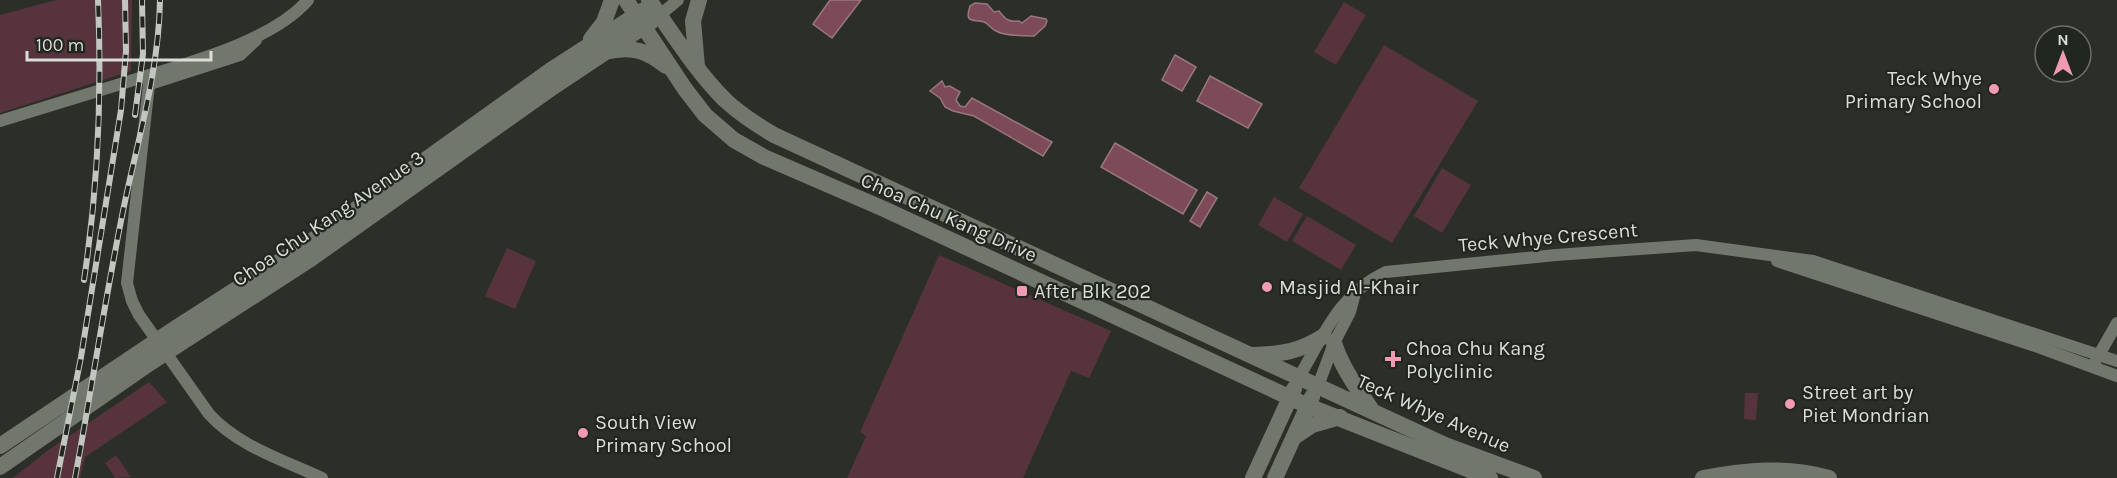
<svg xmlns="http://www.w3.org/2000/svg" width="2117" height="478" viewBox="0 0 2117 478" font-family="Karla,sans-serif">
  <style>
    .green { fill: #57333e }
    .water { fill: #7d4a5a; stroke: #997680; stroke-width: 1.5 }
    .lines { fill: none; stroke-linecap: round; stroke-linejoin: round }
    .street { stroke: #72776e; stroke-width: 12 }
    .secondary { stroke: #72776e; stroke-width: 16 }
    .rail-casing { stroke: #c2c6c0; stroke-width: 6 }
    .rail { stroke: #21261e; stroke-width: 4; stroke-dasharray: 11; stroke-linecap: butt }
    .poi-dot { fill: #f09ab4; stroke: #21261e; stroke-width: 2 }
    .labels { text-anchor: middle; stroke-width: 4.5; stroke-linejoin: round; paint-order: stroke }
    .poi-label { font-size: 20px; fill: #daded8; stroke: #21261e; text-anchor: start }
    .street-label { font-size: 20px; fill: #daded8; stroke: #21261e }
  </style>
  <rect width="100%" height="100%" fill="#2b2f28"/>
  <g class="green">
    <polygon points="56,0 132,0 131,71 0,113 0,15"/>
    <polygon points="1344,2 1366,15 1336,65 1314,52"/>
    <polygon points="1384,45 1478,101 1392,243 1299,188"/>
    <polygon points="1442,168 1471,185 1442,233 1414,216"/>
    <polygon points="1274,197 1303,214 1287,242 1258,225"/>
    <polygon points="1307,216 1356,245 1341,270 1292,241"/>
    <polygon points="507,248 536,261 515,309 485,296"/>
    <polygon points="939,255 1111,331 1089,378 1071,371 1023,478 847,478 866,436 860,432"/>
    <polygon points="149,382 167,402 85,457 80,478 13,478 47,451"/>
    <polygon points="1745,393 1758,393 1756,420 1744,419"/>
    <polygon points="116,455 131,477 115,478 105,463"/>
  </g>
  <g class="water">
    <polygon points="830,0 861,0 832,38 813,24"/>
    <path d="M975,3L987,4L994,12L999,11C1006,20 1008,22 1019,21L1022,23L1031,16L1046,19L1047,21L1045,26L1034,36C1023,35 1006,37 996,31C991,29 989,24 984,22C973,19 964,24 970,6Z"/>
    <polygon points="1175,55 1196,67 1182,91 1162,80"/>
    <polygon points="1210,76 1262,104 1248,128 1197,101"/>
    <polygon points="942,81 945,87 950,86 960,92 956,100 960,106 965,107 972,98 1052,142 1043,156 974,116 953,111 945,107 940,98 930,91"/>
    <polygon points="1115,143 1197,190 1183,214 1101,167"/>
    <polygon points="1207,192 1217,198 1200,227 1190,221"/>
  </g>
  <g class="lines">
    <g class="street">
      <polyline points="660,15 678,0"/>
      <path d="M150,75L127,283L132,301L139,315L209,414C238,446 283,460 322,478"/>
      <polyline points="150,84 240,55 256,40"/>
      <path d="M0,121C42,108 85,95 127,82C180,65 271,43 308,0"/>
      <polyline points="1777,261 2041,348 2117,376"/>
      <polyline points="2096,360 2117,323"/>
      <path d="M1299,377C1324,335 1339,294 1386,272L1556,255L1696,245L1813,261L2117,361"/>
      <polyline points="1318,386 1334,343 1350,312 1355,293"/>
    </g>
    <g class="secondary">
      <polyline points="626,0 685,89 705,115 734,140 764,157 884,209 1308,406 1490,478"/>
      <path d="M649,0C673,34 696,71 725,100C740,114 757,125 774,135L1445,445L1534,478"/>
      <polyline points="591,39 604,22 612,0"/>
      <path d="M610,51C633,46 647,51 666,66"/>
      <polyline points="697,67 693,21 699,0"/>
      <path d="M1334,343C1342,368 1357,388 1371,409"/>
      <path d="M1253,355C1282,354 1299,352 1324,336"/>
      <polyline points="1294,437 1312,425 1340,417"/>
      <polyline points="0,446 173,330 319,236 551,70 644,10"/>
      <polyline points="0,467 150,363 312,258 553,87 652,21"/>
      <polyline points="1253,478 1294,389"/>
      <polyline points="1275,478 1312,397"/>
      <path d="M1703,478C1746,470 1786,466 1829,478"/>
    </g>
    <defs>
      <g id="rail">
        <polyline points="135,115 143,54 142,0"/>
        <path d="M84,280C98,188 102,94 98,0"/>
        <polyline points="57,478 81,357 121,110 126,51 125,0"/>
        <path d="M75,478C91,392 104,306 121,221C135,148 159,75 160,0"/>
      </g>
    </defs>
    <use href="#rail" class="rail-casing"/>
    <use href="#rail" class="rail"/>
  </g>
  <g class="poi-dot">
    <circle cx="1994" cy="89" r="6"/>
    <circle cx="1267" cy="287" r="6"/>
    <rect x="1016" y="285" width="12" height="12" rx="3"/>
    <path d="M1390 350h6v6h6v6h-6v6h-6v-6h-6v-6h6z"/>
    <circle cx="1790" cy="404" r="6"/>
    <circle cx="583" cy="433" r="6"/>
  </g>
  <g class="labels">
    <g class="poi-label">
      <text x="1982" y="85" text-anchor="end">Teck Whye<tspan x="1982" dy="23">Primary School</tspan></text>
      <text x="1279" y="294">Masjid Al-Khair</text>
      <text x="1034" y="298">After Blk 202</text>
      <text x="1406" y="355">Choa Chu Kang<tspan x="1406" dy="23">Polyclinic</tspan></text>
      <text x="1802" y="399">Street art by<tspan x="1802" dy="23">Piet Mondrian</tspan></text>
      <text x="595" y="429">South View<tspan x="595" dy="23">Primary School</tspan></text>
    </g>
    <g class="street-label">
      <text transform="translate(949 217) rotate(24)" y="7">Choa Chu Kang Drive</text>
      <text transform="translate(328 218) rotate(-34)" y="7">Choa Chu Kang Avenue 3</text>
      <text transform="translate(1548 237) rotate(-5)" y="7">Teck Whye Crescent</text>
      <text transform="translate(1434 413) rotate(24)" y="7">Teck Whye Avenue</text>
    </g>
  </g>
  <g transform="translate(2063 54)"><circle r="28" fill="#21261e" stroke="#6b7068" stroke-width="1.5"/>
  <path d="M0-4.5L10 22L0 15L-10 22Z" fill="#f09ab4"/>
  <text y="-9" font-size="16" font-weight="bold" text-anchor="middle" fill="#daded8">N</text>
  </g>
  <path d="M27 51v9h184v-9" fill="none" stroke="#daded8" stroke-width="3"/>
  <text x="36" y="51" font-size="18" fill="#daded8" stroke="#21261e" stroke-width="4.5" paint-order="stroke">100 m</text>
</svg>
